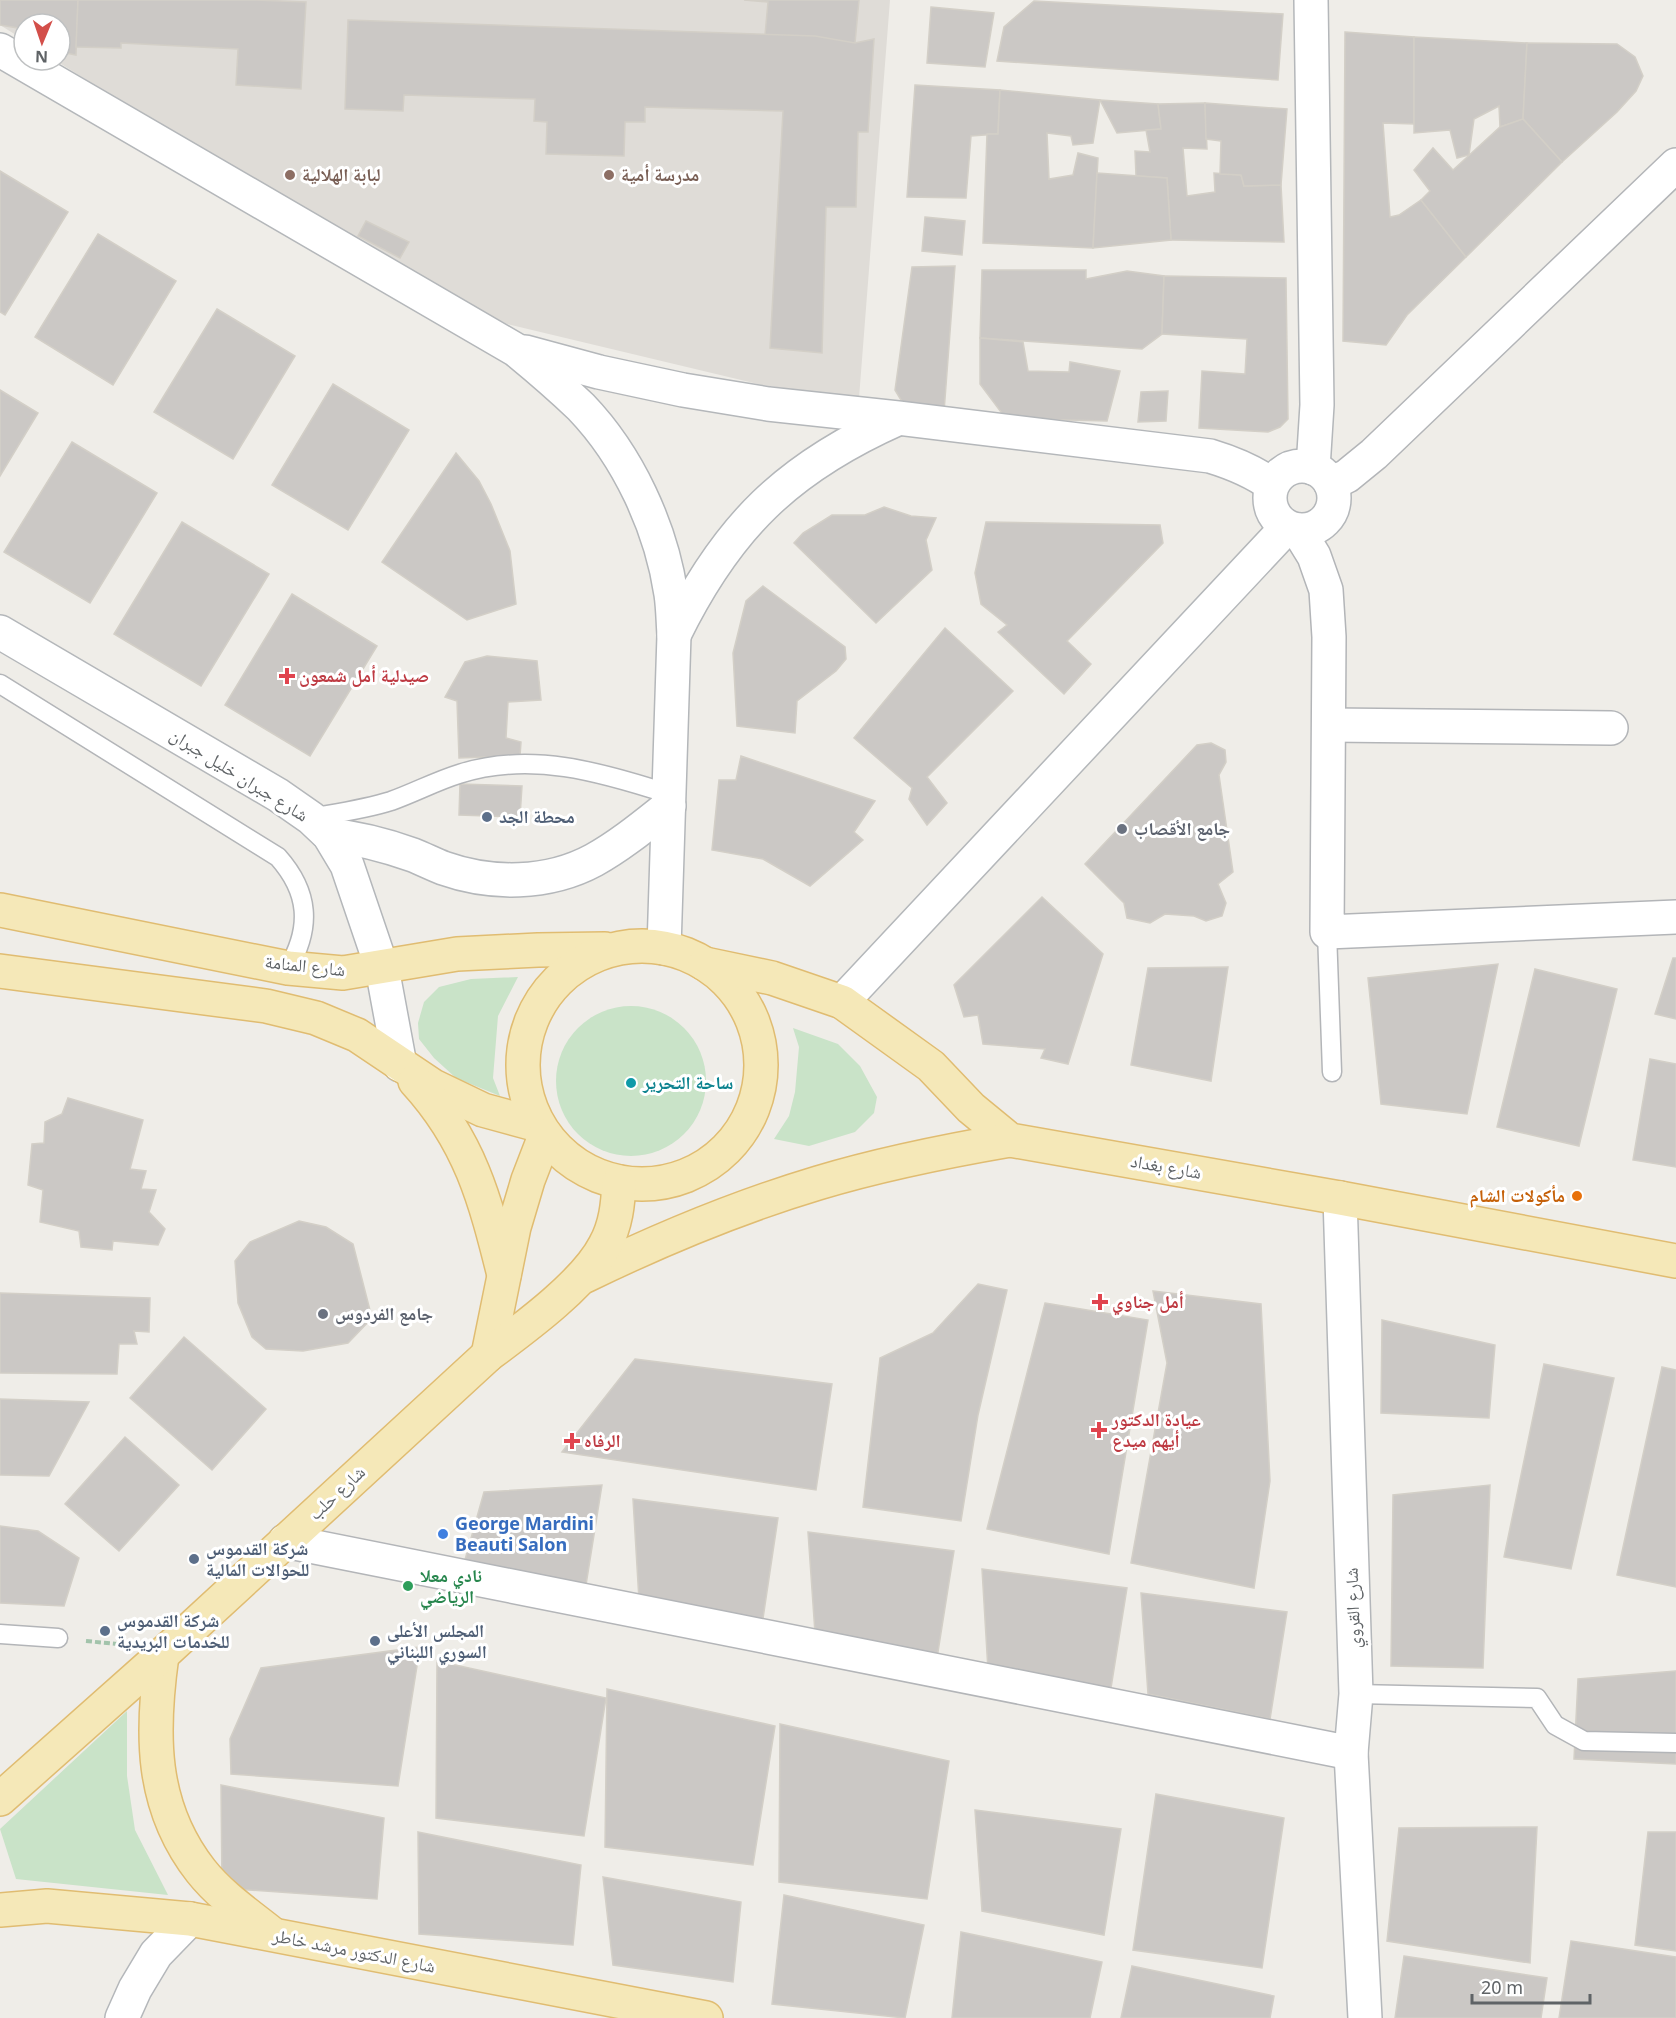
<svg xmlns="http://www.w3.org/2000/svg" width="1676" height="2018" viewBox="0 0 1676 2018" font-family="'Noto Sans','Noto Naskh Arabic',sans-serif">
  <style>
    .education { fill: #dfdcd7 }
    .green { fill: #c9e3c8 }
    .building { fill: #cbc8c5; stroke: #d3cfc7; stroke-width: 1.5 }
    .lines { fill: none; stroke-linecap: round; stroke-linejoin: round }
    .lane-casing { stroke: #b3b5b8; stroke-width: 21 }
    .street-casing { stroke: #b3b5b8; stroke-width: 36 }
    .secondary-casing { stroke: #b4b7ba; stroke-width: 36 }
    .primary-casing { stroke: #e0bc71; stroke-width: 36 }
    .path { stroke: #a2c3ab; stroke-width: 4; stroke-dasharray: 6 3; stroke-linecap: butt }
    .lane { stroke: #fff; stroke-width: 18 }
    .street { stroke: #fff; stroke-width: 33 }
    .secondary { stroke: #fff; stroke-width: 33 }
    .primary { stroke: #f5e8b8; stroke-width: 33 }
    .education-dot { fill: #8d6e63; stroke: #fff; stroke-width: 2 }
    .health-dot { fill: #e0444e; stroke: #fff; stroke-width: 2 }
    .service-dot { fill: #5c6f8a; stroke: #fff; stroke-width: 2 }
    .worship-dot { fill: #6b7280; stroke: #fff; stroke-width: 2 }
    .culture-dot { fill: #0f9aa8; stroke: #fff; stroke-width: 2 }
    .food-dot { fill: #e8710a; stroke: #fff; stroke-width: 2 }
    .shop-dot { fill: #3f7fe0; stroke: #fff; stroke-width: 2 }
    .leisure-dot { fill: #2e9e5b; stroke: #fff; stroke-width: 2 }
    .labels { text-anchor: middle; stroke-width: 6; stroke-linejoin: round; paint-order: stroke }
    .education-label { font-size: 18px; font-weight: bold; fill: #785e54; stroke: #fff; text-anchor: start }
    .health-label { font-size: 18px; font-weight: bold; fill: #be3a42; stroke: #fff; text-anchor: start }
    .street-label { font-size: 18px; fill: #5f6366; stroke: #fff }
    .service-label { font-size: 18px; font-weight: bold; fill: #4e5e75; stroke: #fff; text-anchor: start }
    .worship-label { font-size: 18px; font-weight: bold; fill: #5b616d; stroke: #fff; text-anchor: start }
    .culture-label { font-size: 18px; font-weight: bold; fill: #0d838f; stroke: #fff; text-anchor: start }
    .food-label { font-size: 18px; font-weight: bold; fill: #c56008; stroke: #fff; text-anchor: end }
    .shop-label { font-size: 18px; font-weight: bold; fill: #366cbe; stroke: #fff; text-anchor: start }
    .leisure-label { font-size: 18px; font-weight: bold; fill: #27864d; stroke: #fff; text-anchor: start }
  </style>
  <rect width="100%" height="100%" fill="#efede8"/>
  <polygon class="education" points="0,0 890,0 859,398 762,385 507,324 341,241 55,60 60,60 60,24 24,24 24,40 0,25"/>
  <g class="green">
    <polygon points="518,977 498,1016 493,1078 500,1096 456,1078 434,1058 419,1039 418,1023 424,1002 439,987 471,979"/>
    <circle cx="631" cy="1081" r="75"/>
    <polygon points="793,1028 838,1044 860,1066 877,1097 874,1113 855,1132 809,1146 774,1139 789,1116 795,1092 799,1047"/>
    <polygon points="127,1711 127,1776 135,1830 168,1895 16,1879 0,1829"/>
  </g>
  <g class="building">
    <polygon points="0,0 78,0 76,55 60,52 60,24 24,24 24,29 0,25"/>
    <polygon points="78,0 256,0 306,2 301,89 236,85 238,49 121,43 121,48 76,47"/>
    <polygon points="744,0 859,0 855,43 765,35 768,2"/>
    <polygon points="1034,1 1283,14 1278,80 997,61 1004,27"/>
    <polygon points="931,7 994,13 985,67 927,63"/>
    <polygon points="348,20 815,36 855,43 874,39 868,132 858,132 856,207 826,207 822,353 770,348 783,111 645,107 645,122 625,122 624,156 546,154 547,122 534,121 535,99 404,95 403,111 345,109"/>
    <polygon points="1345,32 1414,37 1414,124 1383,123 1390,217 1399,215 1421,200 1466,257 1407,315 1386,345 1343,341"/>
    <polygon points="1414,37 1527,43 1523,119 1500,127 1499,106 1474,119 1469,155 1457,158 1450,130 1414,133"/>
    <polygon points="1527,43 1617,44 1635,57 1643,76 1636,91 1617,112 1562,162 1523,119"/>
    <polygon points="915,85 1000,90 998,134 971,136 966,198 907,197"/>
    <polygon points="1000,90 1100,100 1093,143 1073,145 1071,136 1047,133 1049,179 1073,175 1078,153 1098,158 1093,248 983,243 987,134 998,134"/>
    <polygon points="1100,100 1158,104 1161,129 1117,133"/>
    <polygon points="1205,103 1207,149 1183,148 1187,196 1215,192 1214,173 1241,175 1244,186 1281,185 1284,242 1171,240 1167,178 1136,176 1135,151 1150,152 1146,130 1161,129 1158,104"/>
    <polygon points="1205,103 1287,109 1281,185 1244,186 1241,175 1220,174 1221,141 1206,139"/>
    <polygon points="1523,119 1562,162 1466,257 1421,200 1430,191 1414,170 1433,148 1453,170 1500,127"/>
    <polygon points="0,171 68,212 5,315 0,312"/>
    <polygon points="1097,173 1167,178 1171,240 1093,248"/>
    <polygon points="925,217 965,221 962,255 922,251"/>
    <polygon points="366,221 409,242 400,258 358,236"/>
    <polygon points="98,234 176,281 113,385 35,337"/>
    <polygon points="955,266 944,412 907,410 895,390 912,267"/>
    <polygon points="982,270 1086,270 1086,279 1127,271 1164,276 1162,334 1142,349 980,338"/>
    <polygon points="1164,276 1286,278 1288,419 1280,427 1268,432 1199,428 1202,371 1245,374 1247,339 1162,334"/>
    <polygon points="217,309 295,356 233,459 154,412"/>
    <polygon points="980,338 1023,342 1028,371 1069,372 1070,362 1120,371 1107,421 1027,419 1004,416 980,384"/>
    <polygon points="333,384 409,430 348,530 272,485"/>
    <polygon points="0,390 38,413 0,476"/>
    <polygon points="1168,391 1166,421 1138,422 1141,392"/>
    <polygon points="72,442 157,493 90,603 4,552"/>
    <polygon points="456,453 479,481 491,504 510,551 516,604 467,620 382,562"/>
    <polygon points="884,507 911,516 936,518 926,540 932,570 876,623 794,543 803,533 832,515 865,515"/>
    <polygon points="182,522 269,574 201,686 114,634"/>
    <polygon points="986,522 1160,525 1163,543 1067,641 1091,664 1064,694 998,632 1007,625 981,604 975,573"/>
    <polygon points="763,586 845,647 846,659 836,671 797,701 795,733 737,726 733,653 746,601"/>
    <polygon points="292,594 377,646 310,756 225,705"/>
    <polygon points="945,628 1013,691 927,777 947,803 927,825 909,799 912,788 854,738"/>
    <polygon points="487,656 537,661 541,700 508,702 506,738 521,742 520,756 459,758 457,701 445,697 465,662"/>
    <polygon points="1211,743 1225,750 1226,762 1219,775 1233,872 1218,884 1226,903 1222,916 1206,921 1194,916 1165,914 1150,923 1127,918 1124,903 1085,864 1197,745"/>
    <polygon points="741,756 875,801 854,832 863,840 810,886 763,859 712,850 719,780 736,780"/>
    <polygon points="460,784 522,786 520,817 459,815"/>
    <polygon points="1042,897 1103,954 1068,1064 1041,1058 1045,1049 983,1044 978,1015 964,1017 954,985"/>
    <polygon points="1673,958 1676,958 1676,1019 1655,1014"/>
    <polygon points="1498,964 1467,1114 1381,1104 1368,978"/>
    <polygon points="1228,967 1211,1081 1131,1065 1148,968"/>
    <polygon points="1535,969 1617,989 1579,1146 1497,1127"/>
    <polygon points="1650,1059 1676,1064 1676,1167 1633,1160"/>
    <polygon points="68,1098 143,1120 130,1169 146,1171 141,1189 156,1190 149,1212 165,1229 158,1245 113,1241 112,1250 81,1247 79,1231 40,1222 43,1190 28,1185 32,1144 44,1143 45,1122 62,1114"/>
    <polygon points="299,1221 326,1227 353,1244 372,1318 348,1343 303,1351 266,1349 252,1337 238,1303 235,1261 250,1242"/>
    <polygon points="978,1284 1007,1290 978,1415 961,1521 863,1507 880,1358 933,1333"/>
    <polygon points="1153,1291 1261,1304 1270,1481 1254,1588 1131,1563 1167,1363"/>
    <polygon points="0,1293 150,1298 149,1332 134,1331 137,1344 119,1344 117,1374 0,1373"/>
    <polygon points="1045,1303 1148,1320 1109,1554 987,1529"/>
    <polygon points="1382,1320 1495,1345 1489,1418 1381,1413"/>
    <polygon points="184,1337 266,1409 212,1470 130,1398"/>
    <polygon points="635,1359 832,1384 816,1490 562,1452"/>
    <polygon points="1544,1364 1614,1378 1571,1569 1504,1557"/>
    <polygon points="1662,1367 1676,1370 1676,1587 1617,1575"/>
    <polygon points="0,1399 89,1402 49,1476 0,1475"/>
    <polygon points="125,1437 179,1485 119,1551 65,1504"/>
    <polygon points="602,1485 585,1591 463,1567 484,1492"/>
    <polygon points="1490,1485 1483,1668 1391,1666 1393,1495"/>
    <polygon points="633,1499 778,1518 762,1625 639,1600"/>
    <polygon points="0,1526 38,1531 79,1558 64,1606 0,1603"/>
    <polygon points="808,1532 954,1551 937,1658 815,1633"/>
    <polygon points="982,1569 1127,1588 1110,1694 988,1670"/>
    <polygon points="1141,1593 1287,1612 1270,1719 1148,1694"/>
    <polygon points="420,1647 398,1786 231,1774 230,1739 261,1668"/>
    <polygon points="437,1661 606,1698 584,1836 436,1818"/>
    <polygon points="1676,1671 1676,1764 1574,1759 1578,1679"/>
    <polygon points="607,1689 775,1726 753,1865 605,1847"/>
    <polygon points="780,1724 949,1761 927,1899 779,1882"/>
    <polygon points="221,1785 384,1818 377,1899 222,1888"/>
    <polygon points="1156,1794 1284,1818 1262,1968 1133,1950"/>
    <polygon points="975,1810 1121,1829 1104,1935 982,1911"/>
    <polygon points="1537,1827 1530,1963 1387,1941 1399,1828"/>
    <polygon points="418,1832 581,1865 573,1945 419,1934"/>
    <polygon points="1648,1832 1676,1832 1676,1951 1635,1945"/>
    <polygon points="603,1877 741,1902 733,1982 613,1965"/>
    <polygon points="784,1895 924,1925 905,2018 772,2004"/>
    <polygon points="961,1932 1102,1962 1090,2018 952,2018"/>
    <polygon points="1571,1941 1676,1957 1676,2018 1559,2018"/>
    <polygon points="1404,1956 1547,1978 1541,2018 1395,2018"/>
    <polygon points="1132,1966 1274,1996 1270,2018 1121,2018"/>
  </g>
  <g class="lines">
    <defs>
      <g id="lane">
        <path d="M0,684L278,857C309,892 312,927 288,968"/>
        <path d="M311,818C338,813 365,809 391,801C414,793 436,781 459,774C530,751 601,772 669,794"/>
        <polyline points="1327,932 1332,1072"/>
        <polyline points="0,1634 58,1638"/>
        <polyline points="1356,1694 1537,1698 1555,1725 1584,1741 1676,1743"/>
      </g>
      <g id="street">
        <polyline points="1331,484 1347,476 1374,454 1676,165"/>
        <polyline points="1298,530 1314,556 1326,590 1329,637 1327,932 1676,917"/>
        <polyline points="1329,725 1611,728"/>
        <polyline points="285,1541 1351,1753"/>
      </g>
      <g id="secondary">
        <polyline points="1311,0 1317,405 1313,468"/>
        <path d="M0,50L516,350C538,368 560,387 581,407C628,456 661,527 671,594C673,607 673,621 674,635L664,948"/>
        <path d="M525,352L599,372L683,390L768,404L898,418L1210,456C1233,463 1253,471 1272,485"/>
        <circle cx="1302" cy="498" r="32"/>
        <polyline points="0,632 278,795 311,818 329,835 347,865 382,968 400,1065"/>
        <path d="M674,635C727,527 787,468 897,419"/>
        <path d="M329,835C358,838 385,845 413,855C423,859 433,864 443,868C491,885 548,885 594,860C621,845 645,825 669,806"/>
        <polyline points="842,1002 1287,527"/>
        <polyline points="1340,1198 1356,1694 1351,1753 1365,2018"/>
        <polyline points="122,2018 135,1989 156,1954 190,1919"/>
      </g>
      <g id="primary">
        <polyline points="0,910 288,968 343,973 457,954 538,950 605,949"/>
        <circle cx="642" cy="1065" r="119"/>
        <polyline points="705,964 772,978 842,1002 931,1066 971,1108 1010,1140 1340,1198 1676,1261"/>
        <polyline points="0,971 266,1006 316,1018 357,1035 433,1086 483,1110 538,1125"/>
        <path d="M415,1081C470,1141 485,1199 504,1275"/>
        <path d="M585,1276C661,1239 738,1207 818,1183C881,1164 946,1151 1010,1140"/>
        <polyline points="488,1355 514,1227 528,1180 545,1136"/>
        <path d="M162,1655C151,1733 150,1806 201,1871C220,1895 246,1913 270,1932"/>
        <path d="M0,1799L162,1655L488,1355C523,1329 585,1284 605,1245C616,1225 618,1204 619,1182"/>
        <polyline points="0,1910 47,1906 190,1919 706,2018"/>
      </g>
    </defs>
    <use href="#lane" class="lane-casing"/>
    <use href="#street" class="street-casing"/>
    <use href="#secondary" class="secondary-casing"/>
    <use href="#primary" class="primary-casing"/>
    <polyline class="path" points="86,1641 117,1644"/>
    <use href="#lane" class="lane"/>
    <use href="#street" class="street"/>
    <use href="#secondary" class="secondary"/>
    <use href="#primary" class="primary"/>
  </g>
  <g class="education-dot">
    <circle cx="290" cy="175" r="6"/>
    <circle cx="609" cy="175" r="6"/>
  </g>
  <g class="health-dot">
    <path d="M284 667h6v6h6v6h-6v6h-6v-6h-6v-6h6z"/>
    <path d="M1097 1293h6v6h6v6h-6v6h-6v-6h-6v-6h6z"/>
    <path d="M1096 1421h6v6h6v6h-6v6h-6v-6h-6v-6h6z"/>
    <path d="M569 1432h6v6h6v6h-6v6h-6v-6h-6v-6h6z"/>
  </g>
  <g class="service-dot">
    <circle cx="487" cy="817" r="6"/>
    <circle cx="194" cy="1559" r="6"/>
    <circle cx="105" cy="1631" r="6"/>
    <circle cx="375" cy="1641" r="6"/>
  </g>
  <g class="worship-dot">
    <circle cx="1122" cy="829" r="6"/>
    <circle cx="323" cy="1314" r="6"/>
  </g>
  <circle class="culture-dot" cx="631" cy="1083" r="6"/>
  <circle class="food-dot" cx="1577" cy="1196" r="6"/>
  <circle class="shop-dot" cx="443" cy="1534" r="6"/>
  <circle class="leisure-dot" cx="408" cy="1586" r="6"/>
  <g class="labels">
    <g class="education-label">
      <text x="302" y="181">لبابة الهلالية</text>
      <text x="621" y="181">مدرسة أمية</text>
    </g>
    <g class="health-label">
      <text x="299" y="682">صيدلية أمل شمعون</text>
      <text x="1112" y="1308">أمل جناوي</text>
      <text x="1112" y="1426">عيادة الدكتور<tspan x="1112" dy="21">أيهم ميدع</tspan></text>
      <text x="584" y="1447">الرفاه</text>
    </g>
    <g class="street-label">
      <text transform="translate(239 775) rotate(32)" y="6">شارع جبران خليل جبران</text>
      <text transform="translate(305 966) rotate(6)" y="6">شارع المنامة</text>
      <text transform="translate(1166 1167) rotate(10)" y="6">شارع بغداد</text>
      <text transform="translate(337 1493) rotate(-43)" y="6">شارع حلب</text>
      <text transform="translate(1353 1608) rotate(-92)" y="6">شارع القروي</text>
      <text transform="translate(354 1951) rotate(11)" y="6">شارع الدكتور مرشد خاطر</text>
    </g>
    <g class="service-label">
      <text x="499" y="823">محطة الجد</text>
      <text x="206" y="1555">شركة القدموس<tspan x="206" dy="21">للحوالات المالية</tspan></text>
      <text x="117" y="1627">شركة القدموس<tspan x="117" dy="21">للخدمات البريدية</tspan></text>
      <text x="387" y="1637">المجلس الأعلى<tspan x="387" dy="21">السوري اللبناني</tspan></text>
    </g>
    <g class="worship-label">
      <text x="1134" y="835">جامع الأقصاب</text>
      <text x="335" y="1320">جامع الفردوس</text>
    </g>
    <g class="culture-label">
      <text x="643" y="1089">ساحة التحرير</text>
    </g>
    <g class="food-label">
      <text x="1565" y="1202">مأكولات الشام</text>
    </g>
    <g class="shop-label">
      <text x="455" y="1530">George Mardini<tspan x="455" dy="21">Beauti Salon</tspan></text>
    </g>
    <g class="leisure-label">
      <text x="420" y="1582">نادي معلا<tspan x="420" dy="21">الرياضي</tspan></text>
    </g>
  </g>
  <g transform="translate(42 42) rotate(182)"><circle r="28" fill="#ffffff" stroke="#bfc1c2" stroke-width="1.5"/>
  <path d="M0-4.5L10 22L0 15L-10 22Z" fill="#d34f4a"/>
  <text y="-9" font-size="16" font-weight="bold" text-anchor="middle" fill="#5f6366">N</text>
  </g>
  <path d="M1472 1994v9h118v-9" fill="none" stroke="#5f6366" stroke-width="3"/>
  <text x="1481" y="1994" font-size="18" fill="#5f6366" stroke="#ffffff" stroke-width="4.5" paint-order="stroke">20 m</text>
</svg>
